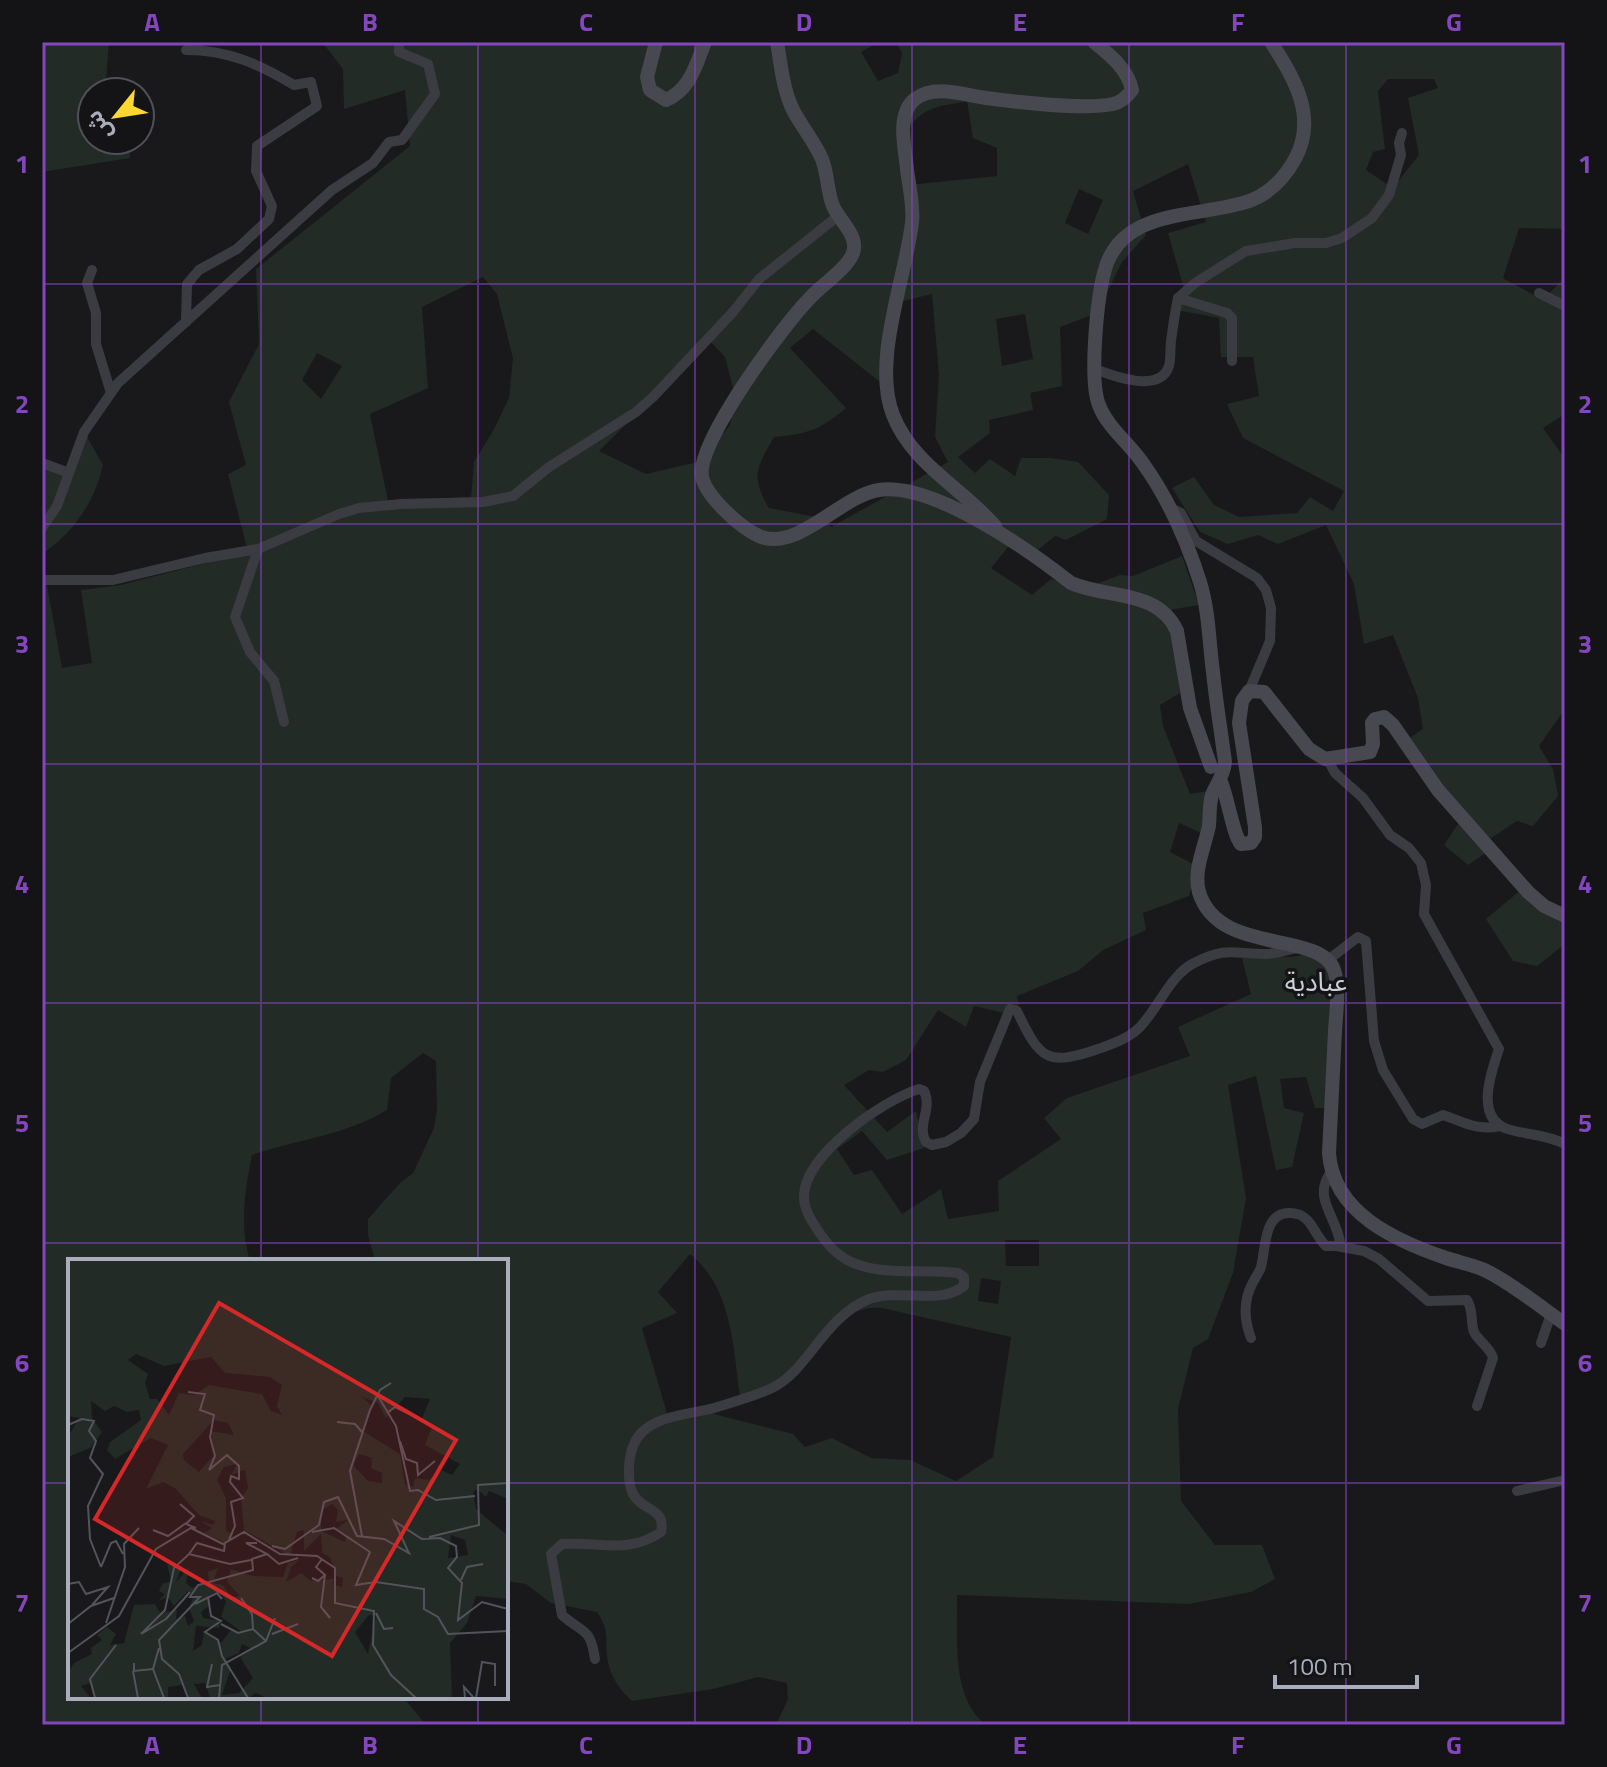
<svg xmlns="http://www.w3.org/2000/svg" width="1607" height="1767" viewBox="0 0 1607 1767" font-family="'Titillium Web','Noto Sans Arabic',sans-serif">
  <style>
    .green { fill: #222b25; fill-rule: evenodd }
    .lines { fill: none; stroke-linecap: round; stroke-linejoin: round }
    .street { stroke: #3b3b42; stroke-width: 10 }
    .secondary { stroke: #474850; stroke-width: 14 }
    .grid { fill: none; stroke: #8446be; stroke-width: 2; stroke-opacity: 0.55 }
    .labels { text-anchor: middle; stroke-width: 7; stroke-linejoin: round; paint-order: stroke }
    .quarter-label { font-size: 26px; fill: #cccdd7; stroke: #141416 }
    .inset-road { fill: none; stroke: #53545b; stroke-width: 2 }
    .view { fill: #d62828; fill-opacity: 0.15; stroke: #d62828; stroke-width: 4 }
    .inset-edge { fill: none; stroke: #aaadbb; stroke-width: 4 }
    .neatline { fill: none; stroke: #8446be; stroke-width: 3 }
    .grid-label { font-size: 26px; text-anchor: middle; font-weight: bold; fill: #8446be }
  </style>
  <rect width="100%" height="100%" fill="#19191b"/>
  <g class="green">
    <polygon points="42,42 109,42 105,92 92,92 92,140 129,140 130,158 42,172"/>
    <path d="M322,42H879L861,52L878,81L898,73L902,53L896,42H1565V229L1519,228L1503,278L1543,300L1565,277V414L1543,428L1563,456L1565,455V709L1539,746L1553,769L1558,796L1533,826L1517,821L1482,844L1487,852L1468,865L1444,845L1462,818L1402,743L1423,729L1418,698L1393,635L1364,644L1354,584L1326,525L1278,544L1258,535L1228,544L1200,532L1172,488L1194,477L1214,505L1239,517L1297,513L1310,497L1333,511L1344,491L1243,438L1227,404L1259,396L1253,357H1221L1219,318L1171,309L1187,299L1168,233L1206,222L1188,164L1133,191L1146,235L1122,262L1097,313L1060,327L1062,386L1030,393L1033,410L989,420L990,433L958,457L975,473L990,459L1015,476L1021,458H1051L1078,462L1109,495L1107,519L1066,540L1055,536L1038,550L1017,536L991,568L1032,595L1051,579L1088,587L1120,575L1133,576L1182,556L1199,605L1169,610L1180,693L1160,705L1163,726L1190,794L1215,790L1210,837L1179,823L1170,852L1197,866L1189,896L1143,913L1146,930L1103,950L1078,971L1017,996L1021,1017L974,1006L966,1027L938,1010L906,1060L883,1072L869,1070L844,1085L887,1132L916,1111L924,1148L887,1160L862,1131L837,1149L854,1175L872,1170L902,1214L941,1189L948,1219L999,1211L998,1181L1061,1139L1044,1118L1067,1098L1190,1056L1178,1027L1251,994L1241,954L1291,957L1308,954L1332,969V1108H1315L1306,1077L1280,1079L1284,1108L1304,1113L1292,1167L1276,1170L1256,1076L1228,1085L1246,1198L1233,1273L1208,1339L1193,1348L1178,1409L1181,1501L1215,1545H1262L1275,1579L1251,1592L1189,1604L957,1595C958,1636 950,1697 986,1725H776L788,1699L787,1683L758,1677L713,1689L632,1701C621,1691 611,1678 608,1662C604,1641 611,1632 597,1612L551,1603L526,1584L506,1581V1261H375L368,1235V1219L401,1182L413,1173L434,1128L437,1110L436,1061L423,1053L391,1078L387,1110C341,1137 301,1138 252,1155C245,1191 239,1225 250,1261H70V1697H403L426,1725H42V558L62,668L92,663L81,590L121,585L248,552L228,474L246,465L229,402L259,344L256,269L410,146L405,90L344,109L343,69ZM1388,79H1434L1438,88L1408,98L1419,155L1399,180L1388,185L1366,170L1373,152L1385,149L1378,91ZM967,101L973,138L997,148V176L908,185L909,129C921,106 944,106 967,101ZM1079,189L1103,200L1088,234L1065,223ZM483,277L497,294L513,358L509,398L494,429L474,462L471,497L388,501L370,414L428,388L422,307ZM932,294L939,375L935,437L948,462L831,527L821,518L769,508C750,476 757,467 774,437C808,434 820,430 846,408L790,348L813,329L885,386L894,363V303ZM1025,314L1033,359L1002,366L996,319ZM710,341L725,357L735,395L730,425L702,461L646,474L599,451ZM317,353L342,366L321,399L302,380ZM1005,1240H1039V1266H1006ZM690,1254C734,1289 733,1352 741,1403C757,1393 775,1385 790,1374C823,1350 834,1305 882,1308L1011,1337L993,1457L956,1481L910,1460L871,1458L832,1438L805,1447L793,1434L702,1411L669,1420L642,1328L677,1313L658,1292ZM981,1278L1001,1281L998,1304L978,1301Z"/>
    <path d="M86,435L103,465C94,503 74,532 42,554V460L64,469Z"/>
    <polygon points="1522,889 1565,913 1565,944 1537,966 1513,961 1486,919"/>
  </g>
  <g class="lines">
    <g class="street">
      <polyline points="92,270 87,283 96,313 96,344 111,393"/>
      <polyline points="1539,293 1565,306"/>
      <polyline points="1178,298 1195,283 1246,251 1295,243 1326,243 1342,238 1372,218 1389,195 1401,155 1399,143 1402,133"/>
      <path d="M186,322L187,284L199,270L237,249L269,219L272,206L256,171L257,146L317,106L311,82L294,85C259,64 228,50 186,50"/>
      <path d="M1095,369C1113,376 1160,394 1169,366C1171,359 1170,349 1171,341C1173,326 1175,312 1178,298L1227,313L1232,318V361"/>
      <polyline points="42,463 69,473"/>
      <polyline points="1169,507 1181,513 1196,541 1257,578 1266,590 1271,608 1270,641 1249,691"/>
      <polyline points="42,528 57,506 84,432 118,383 332,190 373,163 389,142 402,140 435,94 428,64 399,52 399,42"/>
      <polyline points="258,549 235,617 250,652 274,681 284,722"/>
      <polyline points="42,580 113,580 205,558 258,549 339,514 359,508 401,504 483,502 513,496 549,467 636,412 653,397 733,312 759,279 838,216"/>
      <path d="M1328,760L1335,773L1363,798L1390,835L1409,848L1421,863L1426,885L1424,914L1499,1049C1491,1073 1473,1121 1511,1130C1530,1135 1548,1135 1565,1144"/>
      <path d="M1328,960L1358,937L1366,941L1374,1041L1383,1070L1413,1119L1422,1124L1443,1115C1464,1122 1476,1131 1500,1126"/>
      <path d="M1336,1246L1364,1251L1379,1259L1428,1301L1467,1300C1474,1311 1470,1321 1474,1332C1479,1342 1490,1347 1493,1358L1477,1406"/>
      <path d="M1251,1338C1244,1320 1243,1302 1252,1284C1255,1278 1259,1273 1261,1267C1266,1249 1263,1211 1291,1213C1312,1214 1313,1234 1326,1246H1336L1340,1242C1336,1216 1312,1197 1331,1172"/>
      <polyline points="1541,1343 1551,1314"/>
      <polyline points="1517,1491 1565,1480"/>
      <path d="M595,1659C590,1626 583,1634 562,1615L551,1554L562,1544C597,1541 628,1555 661,1532C666,1509 645,1511 635,1497C626,1485 628,1457 634,1444C646,1415 689,1415 714,1408C733,1402 753,1397 772,1388C808,1371 824,1317 869,1299C899,1288 939,1306 964,1286V1277L958,1273C923,1268 881,1277 849,1261C835,1254 823,1239 815,1226C810,1219 804,1207 804,1198C802,1156 883,1100 919,1089L924,1091C933,1109 916,1125 926,1142L932,1145L946,1142L961,1133L974,1119L980,1082L1010,1009L1017,1011C1040,1060 1047,1067 1101,1048C1114,1043 1129,1038 1139,1028C1158,1009 1170,975 1194,963C1227,946 1234,954 1266,954C1276,954 1286,950 1296,948"/>
    </g>
    <g class="secondary">
      <path d="M656,42L647,77L650,90L666,100C690,90 696,65 705,42"/>
      <path d="M777,42C781,65 783,91 794,112C803,128 815,143 822,159C828,174 827,191 833,206C839,220 856,233 854,249C852,266 821,285 810,298C784,324 696,443 702,476C705,496 741,528 759,536C797,553 840,496 879,490C933,482 1029,550 1071,583C1107,599 1158,589 1177,631L1190,708L1211,767"/>
      <path d="M1271,42C1294,78 1318,117 1295,159C1285,177 1271,192 1252,200C1202,219 1120,205 1104,273C1097,300 1089,380 1099,405C1107,427 1129,443 1142,462C1168,498 1187,541 1200,582C1209,611 1209,642 1213,672C1216,702 1221,731 1225,762C1224,775 1217,783 1212,795C1209,805 1210,816 1209,826C1205,846 1193,871 1199,892C1218,956 1320,930 1334,970C1340,987 1336,1013 1335,1031C1333,1072 1331,1112 1329,1153C1333,1213 1396,1241 1446,1258C1458,1262 1470,1264 1482,1269C1506,1279 1542,1308 1565,1324"/>
      <path d="M995,526C962,488 912,464 893,415C872,361 905,280 912,223C914,206 909,186 907,169C905,148 896,114 915,99C935,84 963,95 986,98C1016,102 1085,110 1113,104C1122,102 1127,97 1132,90C1128,69 1110,55 1094,42"/>
      <path d="M1221,782C1228,798 1233,835 1241,844L1251,843L1255,837V827L1239,723L1242,701L1249,691L1264,692L1309,749L1325,759L1370,752L1373,744L1372,723L1375,719L1384,717L1393,725L1438,790L1528,892L1544,906L1565,916"/>
    </g>
  </g>
  <path class="grid" d="M261,42V1261M478,42V1261M695,42V1725M912,42V1725M1129,42V1725M1346,42V1725M42,284H1565M42,524H1565M42,764H1565M42,1003H1565M42,1243H1565M42,1483H70M506,1483H1565M261,1697V1725M478,1697V1725"/>
  <g class="labels">
    <g class="quarter-label">
      <text x="1316" y="991">عبادية</text>
    </g>
  </g>
  <g transform="translate(68 1259)">
    <rect width="440" height="440" fill="#19191b"/>
    <path d="M0,1H440V240L421,232L418,238L409,230L405,233L408,250L440,277V340L408,337L399,364L382,384L384,439H199L188,434L180,439H142L137,424L126,425L134,439H120L114,426L100,428V439H28L22,424L13,427L23,439H0V413L6,404L24,395L23,389L34,381L29,376L39,368L48,375L42,386L56,384L66,346L87,345L92,354L109,351L108,360L117,357L120,367L126,362L121,349L126,336L120,332L106,347L100,338L90,342L97,335L91,332L95,324L103,323L99,304L113,310L108,323L121,309L118,324L124,329L141,322L140,313L150,309L145,324L155,326L163,338L172,337L159,323L163,310L185,317L215,318L220,304L232,301L223,308L218,323L233,314L243,322L266,320L265,326L274,328L275,319L268,317L262,298L254,294L253,275L236,292V271L229,273L222,297L176,271L173,239L180,229L177,211L163,216L169,205L156,208L149,221L158,239V272L164,274L158,284L136,274L144,269L132,262L146,266L147,262L131,256L108,230L95,223L78,230L100,186L83,179L47,200L39,191L42,183L73,161L71,151L59,153L46,147L37,152L23,142L24,159L34,173L22,189L0,198V178L11,159L0,157ZM68,95L96,107L143,98L157,114L202,118L214,126L209,147L214,156L203,152L194,135L141,126L126,136L111,134L101,156L89,140H82L77,124L80,115L60,101ZM294,138L310,144L318,159L337,138L362,140L353,162L364,167L357,186L392,205L384,216L373,211L361,221L347,219L345,228L337,225L332,195L295,172L303,146ZM146,161L160,164L166,176L143,172L146,196L131,213L116,201L115,195ZM291,195L304,199L303,209L314,214V224L300,222L285,206ZM264,245L270,251L268,263L280,261L268,270L278,278L277,283L253,272V252ZM383,276L397,281L400,296L380,299ZM150,332L158,342L153,358L174,373L162,372L153,384L136,373L134,386L125,392L128,367L151,369L153,362L135,359L133,353L142,346L141,336ZM301,356L308,357L300,395L287,373ZM174,385L184,390L172,398L185,419L171,434L154,436L163,409L157,400L171,394Z" fill="#222b25" fill-rule="evenodd"/>
    <path class="inset-road" d="M120,133L137,135L132,151L146,156L142,178L147,197L141,211L159,196L171,207V220L163,217L162,223L175,239L163,243L167,267L161,281M310,137L328,167L342,232L350,231L368,241L407,237M319,154L327,148L356,162M269,163L287,165L294,173M0,166L14,160L26,162L21,172L28,182L22,199L35,215L20,247L22,280L33,308M332,182L338,200L349,204L350,216L367,202M112,245L126,257L118,265L128,269M85,271L100,277L118,264M244,273L266,269L302,293L288,326L308,323L356,330V350L370,358L380,375L440,372M294,277L282,212L302,151L312,131L323,124M361,278L411,266L410,226L440,224M204,287L217,290L251,266L256,243L270,238L289,277L316,280L341,294L326,262L354,280L372,279L388,287L389,298L380,309L394,324L390,361L414,343L440,350M121,295L129,284L156,292L157,285M199,295L211,305L230,299M33,308L43,284L48,282L55,295M257,316L253,348L262,359M244,319L250,322L257,316L248,308L254,300M393,321L399,308L415,305M0,325L11,323L18,335L40,328L24,346M140,338L143,357L153,362L137,373L150,381L154,397L180,439M173,339L184,355L185,370M127,345L149,334L154,340M308,354L316,370L325,369M38,364L57,308L56,285L71,269M0,365L23,347L46,339M153,365L170,374L185,370L198,382M73,375L97,351L106,309L121,295L162,305L183,301M73,375L98,360L122,333M204,375L230,365M91,389L85,410L96,439M0,394L51,357L88,290L123,269L155,285L176,273L212,295L249,297L267,309V344L306,352L305,386L323,416L348,439M66,404V412L85,410M144,405L139,428L152,426M65,412L70,439M27,439L22,420L48,386M120,439L111,415L94,400L91,381L132,338H122L130,326L185,311L184,300L199,295L178,284H189M151,439L154,406L198,382L207,359M397,439L396,428L406,439M408,439L414,403L427,405V427"/>
    <path class="view" d="M151,44L388,181L264,397L27,260Z"/>
    <rect width="440" height="440" class="inset-edge"/>
  </g>
  <rect width="1607" height="1767" fill="none" stroke="#141416" stroke-width="88"/>
  <g transform="translate(116 116) rotate(240)"><circle r="38" fill="#141416" stroke="#505158" stroke-width="2"/>
  <path d="M0-6L14 30L0 20L-14 30Z" fill="#fcd730"/>
  <text y="-12" font-size="22" font-weight="bold" text-anchor="middle" fill="#aaadbb">ش</text>
  </g>
  <path d="M1275 1675v12h142v-12" fill="none" stroke="#aaadbb" stroke-width="4"/>
  <text x="1287" y="1675" font-size="24" fill="#aaadbb" stroke="#141416" stroke-width="6" paint-order="stroke">100 m</text>
  <rect x="44" y="44" width="1519" height="1679" class="neatline"/>
  <g class="grid-label">
    <text x="152" y="31">A</text>
    <text x="370" y="31">B</text>
    <text x="586" y="31">C</text>
    <text x="804" y="31">D</text>
    <text x="1020" y="31">E</text>
    <text x="1238" y="31">F</text>
    <text x="1454" y="31">G</text>
    <text x="22" y="173">1</text>
    <text x="1585" y="173">1</text>
    <text x="22" y="413">2</text>
    <text x="1585" y="413">2</text>
    <text x="22" y="653">3</text>
    <text x="1585" y="653">3</text>
    <text x="22" y="893">4</text>
    <text x="1585" y="893">4</text>
    <text x="22" y="1132">5</text>
    <text x="1585" y="1132">5</text>
    <text x="22" y="1372">6</text>
    <text x="1585" y="1372">6</text>
    <text x="22" y="1612">7</text>
    <text x="1585" y="1612">7</text>
    <text x="152" y="1754">A</text>
    <text x="370" y="1754">B</text>
    <text x="586" y="1754">C</text>
    <text x="804" y="1754">D</text>
    <text x="1020" y="1754">E</text>
    <text x="1238" y="1754">F</text>
    <text x="1454" y="1754">G</text>
  </g>
</svg>
